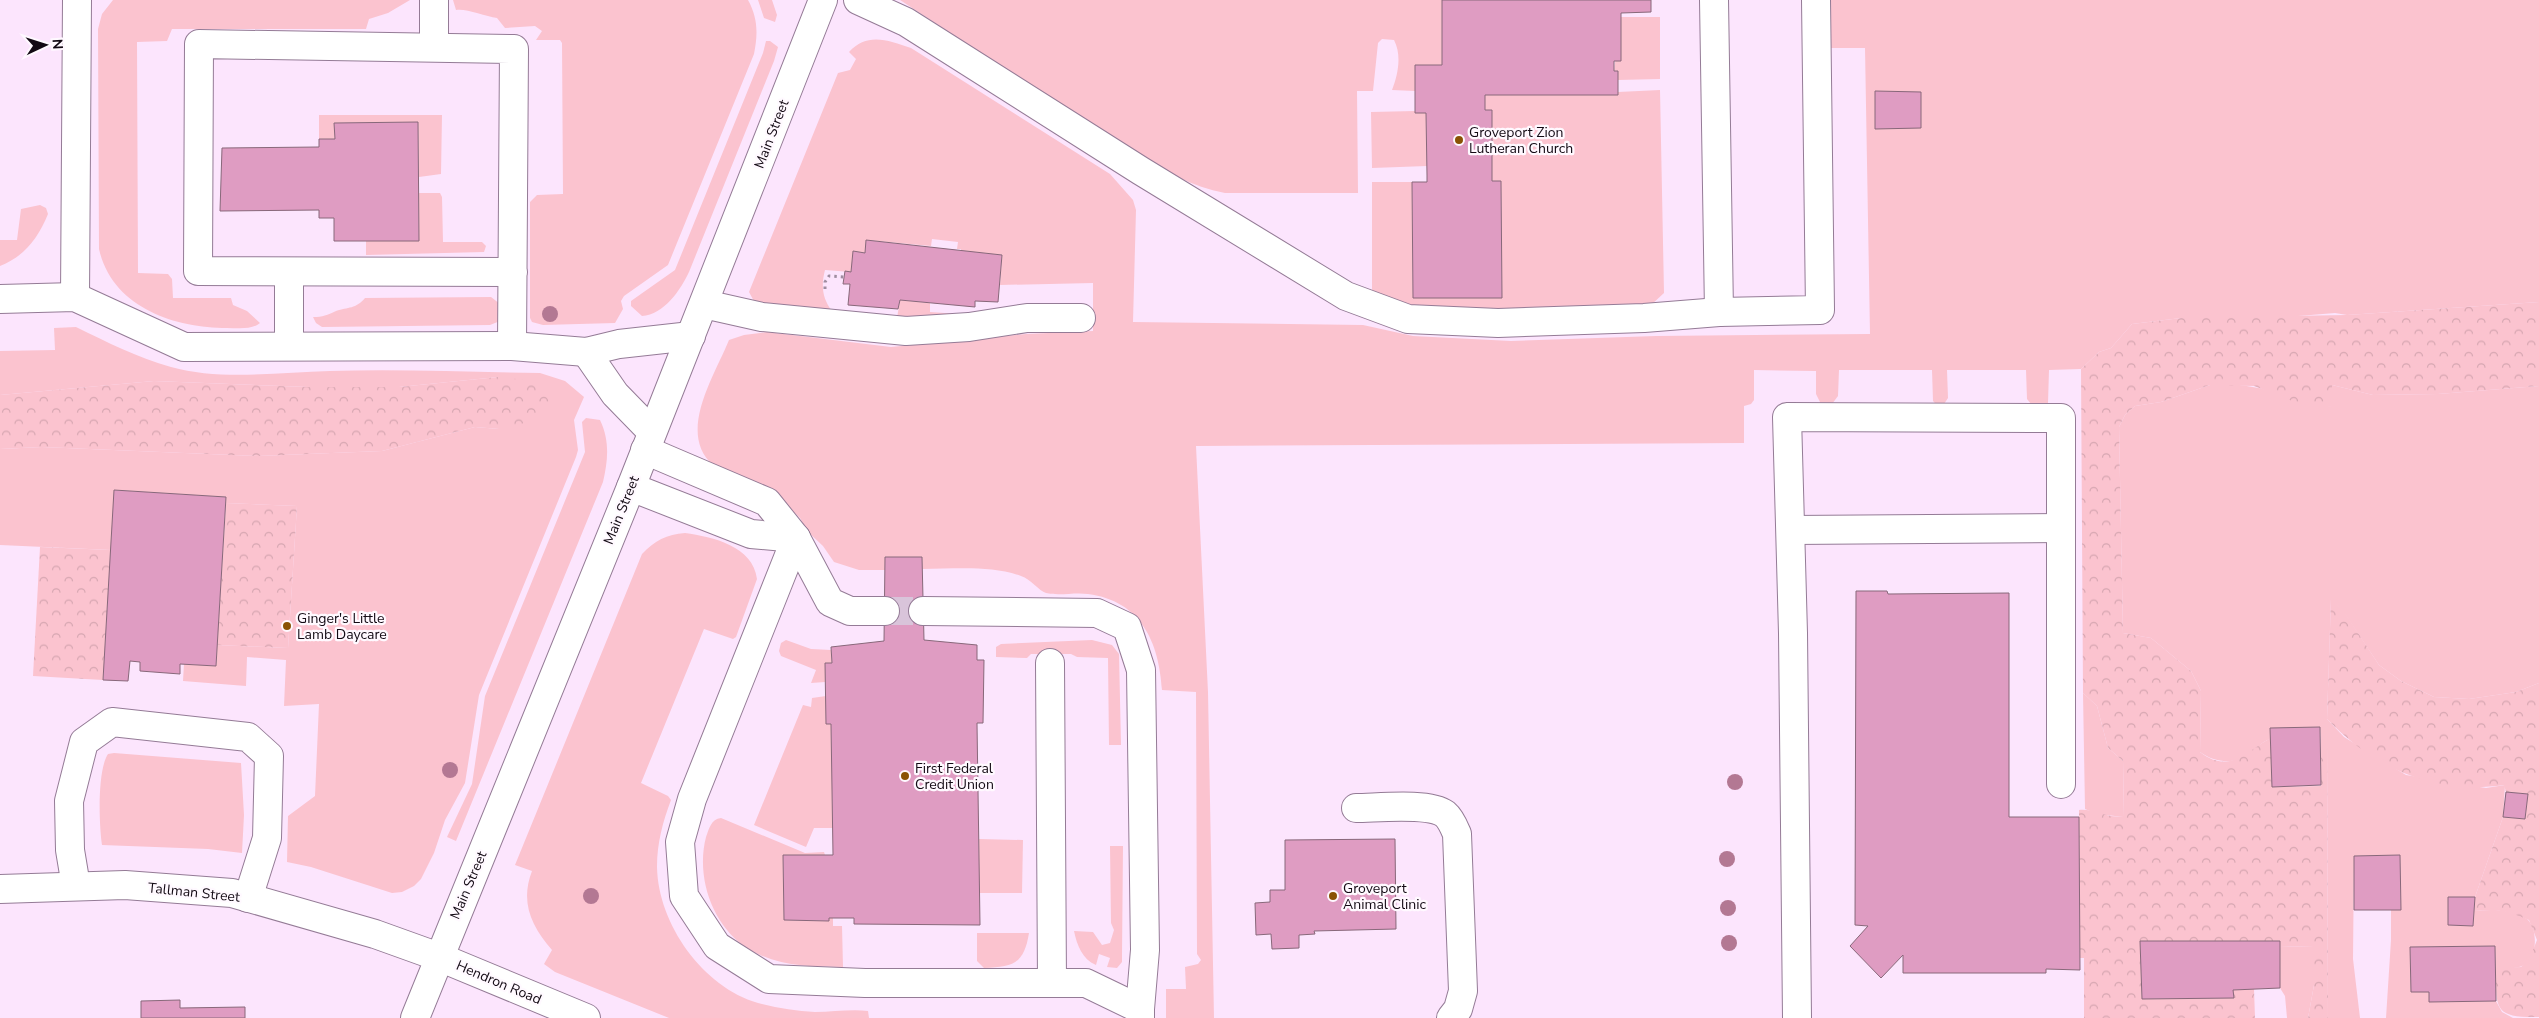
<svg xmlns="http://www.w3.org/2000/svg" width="2539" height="1018" viewBox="0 0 2539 1018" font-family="'Nunito Sans',sans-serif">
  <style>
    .green { fill: #fbc3cf }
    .forest { fill: url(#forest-crowns) }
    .building { fill: #df9cc2; stroke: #88687a }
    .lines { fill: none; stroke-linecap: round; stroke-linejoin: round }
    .minor-tunnel { stroke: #d9c4da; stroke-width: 28; stroke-dasharray: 28 14; stroke-linecap: butt }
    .minor-casing { stroke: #947b96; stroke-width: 30 }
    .major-casing { stroke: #947b96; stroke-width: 30 }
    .path { stroke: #9f8da0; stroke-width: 3; stroke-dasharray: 2.5 4; stroke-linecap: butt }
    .minor { stroke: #fff; stroke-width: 28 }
    .major { stroke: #fff; stroke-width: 28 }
    .tree { fill: #b37893 }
    .poi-dot { fill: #8a5204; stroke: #fff9ff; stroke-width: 2 }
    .labels { text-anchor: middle; stroke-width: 4.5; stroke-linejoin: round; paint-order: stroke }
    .poi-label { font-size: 14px; fill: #120913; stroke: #fff9ff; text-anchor: start }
    .street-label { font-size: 14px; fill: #120913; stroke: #fff9ff }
  </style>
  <defs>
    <pattern id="forest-crowns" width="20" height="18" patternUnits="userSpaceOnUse" patternTransform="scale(1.25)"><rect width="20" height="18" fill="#fbc3cf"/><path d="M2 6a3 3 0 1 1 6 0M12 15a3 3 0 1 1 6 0" fill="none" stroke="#d6a6b1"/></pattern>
  </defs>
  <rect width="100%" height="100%" fill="#fce5fd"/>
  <g class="green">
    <path d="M113,0H410L388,13L369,19L366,29H172L167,41L137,42L138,273L168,274L172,279L173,298H231L233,305L247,311L260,323C252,330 238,328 227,328C174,328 112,307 99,249L98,29L102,14Z"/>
    <path d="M453,0H748C758,18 758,34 754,54L668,265L624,296L621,301L623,309L615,323L543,325L532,322L530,318V202L537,195L563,194L562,43L560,40H536L542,31L535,26L505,28L497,18C485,16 465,8 456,10Z"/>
    <polygon points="758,0 772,0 777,15 775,22 764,18"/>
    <path d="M900,0H1442V65H1416L1415,91L1392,90C1398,75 1402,55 1394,40L1382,39L1378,43L1373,91H1357L1358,193H1225C1192,187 1165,171 1137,155Z"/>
    <path d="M1821,0H2539V302L2347,315L2335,313L2272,318H2181L2132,324L2111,348L2099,352L2081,369L2049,370L2048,403L2031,404L2027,399L2026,370H1947L1948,398L1944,404H1936L1933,401L1932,370H1839L1838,396L1832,404H1821L1816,394V371L1754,370V400L1751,404L1744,406V443L1196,446L1208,692L1214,1018H1166V989H1186L1185,967L1198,964L1201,960L1197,954L1196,692L1162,690C1159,642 1141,601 1088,594C1075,592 1059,596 1046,593C1039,591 1031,579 1021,576C991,565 954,569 922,569V557H886L885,570H859L834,562L823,546L807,531L800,518L780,499L714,466C676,434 714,377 729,340L744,335L767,332L891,347L1026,334L1093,331V283L1000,285L1002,255L961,251V249H957L958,242L932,239L931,246L866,240L865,253L854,251L851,272L825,270C821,285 822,298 832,311L756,305L749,292L838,73L850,70L856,59L849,52C867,32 888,40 911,48L1110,174L1133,200L1136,210L1133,322L1363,325L1413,336L1511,341L1656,336L1870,334L1865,48H1821Z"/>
    <polygon points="1621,17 1660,17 1660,79 1618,80 1618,71 1614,71"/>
    <path d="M766,41H770L778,47L774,61L689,272C681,289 664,315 642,316L631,306V301L675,270L763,53Z"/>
    <polygon points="1660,90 1664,293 1650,306 1443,314 1372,296 1372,182 1412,182 1413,298 1502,297 1501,181 1492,181 1492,110 1485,110 1485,95 1618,95 1618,92"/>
    <polygon points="1415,111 1415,113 1426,113 1427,166 1372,168 1371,112"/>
    <polygon points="319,115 442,115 441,174 419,177 418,122 335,123 335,139 319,139"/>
    <polygon points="419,193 440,193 442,197 443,242 482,242 486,246 484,252 366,255 366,241 419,241"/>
    <path d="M40,205L46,208L48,214C38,238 25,256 0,266V240H17L21,209Z"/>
    <path d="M491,297L500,304V321L490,325L322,327L316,323L313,317C323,317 327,315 336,311C348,307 356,309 365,298Z"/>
    <polygon points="900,300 930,303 930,312 959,314 896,324"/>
    <path d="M76,327C107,342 138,358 171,367C221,381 279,372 330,371C400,369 470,372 540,373L565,381L584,397L574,420L578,450L576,457L479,695L465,783L445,820L434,853L421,879L414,886L402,892L392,893L311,867L287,862L288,816L315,796L319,704L284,706L286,660L247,657L246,686L183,681L184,664L216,666L217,645L288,648L297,506L226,503V497L115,490L111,550L0,545V449L42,447L258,456L382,451L475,427L499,429L498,377L399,387H308L154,381L0,395V351L55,350L54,328Z"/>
    <path d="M2231,384C2265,387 2299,399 2332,407V385L2373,395L2438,394L2539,386V683L2516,692L2469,699L2434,697L2401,681L2379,665L2345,614L2331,599L2327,719L2344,737L2406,775L2486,788L2505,785L2503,817L2475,897H2448V925L2473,926L2474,911C2493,909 2510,909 2527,919C2539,929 2538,964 2519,967C2512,969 2503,968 2496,968L2495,946L2410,947L2411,992H2429L2430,1002L2496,1001L2502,1012L2513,1018H2386L2391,940V910H2401L2400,855L2354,856L2353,959L2360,1018H2328L2327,740H2321L2320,727C2304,731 2285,733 2270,739C2260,743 2256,749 2248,755C2234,765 2213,762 2200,752L2201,691L2191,671L2151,638L2123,633L2119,427L2125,415L2135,406L2161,402L2210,385Z"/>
    <path d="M586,418L600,420C610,441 608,460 603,482L456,841L447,837L472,784L485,696L585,452L582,422Z"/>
    <path d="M685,533C713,537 753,546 757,579L736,637L733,639L704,629L641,783L668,796L671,800C663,821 657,843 657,867C658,924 703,987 758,1003C776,1008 796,1011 815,1012C833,1012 851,1009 868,1011L869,1018H669L555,972L544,964L552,950C531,926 520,902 532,871L515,865L642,554C654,541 667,534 685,533Z"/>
    <polygon points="786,640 811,649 831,650 832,663 825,682 811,683 816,670 781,656 779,651 781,643"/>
    <polygon points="1092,640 1112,645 1119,654 1121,745 1109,745 1108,658 1077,657 1071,654 1031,654 1027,658 996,657 996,647 1001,644"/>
    <polygon points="2083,693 2097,706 2108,748 2123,761 2124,817 2097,814 2085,809"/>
    <polygon points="826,696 826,723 831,724 833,828 814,828 806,847 754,825 803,705 811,707 812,698"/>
    <path d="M114,753L241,763L244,815L242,853L208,849L102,845C99,825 97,771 108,754Z"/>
    <path d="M721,818L805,853L824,852L825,855H783L784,920L829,921V918H833V926H842L843,967C808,967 773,966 744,946C711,922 696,876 706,837C709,829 711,819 721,818Z"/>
    <polygon points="979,839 1023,840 1022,893 979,893"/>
    <path d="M1110,846H1123L1122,955V962L1117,968L1107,967L1110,958L1099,954L1096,965C1082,959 1077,945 1074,931L1093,932L1102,945L1110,943L1114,930L1111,923Z"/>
    <path d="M977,933H1029C1024,964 1013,967 984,968L977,961Z"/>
    <polygon points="2314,946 2314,985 2308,1018 2287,1018 2285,996 2280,988 2280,947"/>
  </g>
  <g class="forest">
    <path d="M2539,302V386L2438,394L2373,395L2332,385V407L2305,406L2254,386L2210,385L2161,402L2135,406L2125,415L2119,427L2123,633L2151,638L2191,671L2201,691L2200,752C2230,775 2246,751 2271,738L2272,787L2321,786V740L2327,739L2328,1018H2308L2314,985V946L2280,947V941H2140L2142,999L2233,998V990L2254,989L2255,1018H2084V958H2080L2079,810C2093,808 2107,819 2124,816L2123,761L2108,748L2097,706L2083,693L2081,369L2099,352L2111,348L2132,324L2181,318L2347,315Z"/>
    <polygon points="498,377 534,381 552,402 543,414 525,423 499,429 475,427 382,451 258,456 42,447 0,449 0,395 154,381 308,387 399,387"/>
    <polygon points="226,503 297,506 288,648 217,645"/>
    <polygon points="40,547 111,550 103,680 33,676"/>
    <path d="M2331,598L2345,613L2379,665L2401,681L2434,697L2469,699L2516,692L2539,683V1017C2493,1018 2496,1008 2496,968L2521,967L2529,960L2537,940L2529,920C2509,911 2496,908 2474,911L2475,897L2503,817L2525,819L2528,794L2506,792L2504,785C2435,795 2375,769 2327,719Z"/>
  </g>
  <g class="building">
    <polygon points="1442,0 1651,0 1651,12 1621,13 1621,61 1614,61 1614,71 1618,71 1618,95 1485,95 1485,110 1492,110 1492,181 1501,181 1502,298 1413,298 1412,182 1427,182 1427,175 1426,113 1415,113 1415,65 1442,65"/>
    <polygon points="1875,91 1921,92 1921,128 1875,129"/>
    <polygon points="418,122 419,241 334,241 334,218 319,218 319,210 220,211 222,148 319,147 319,139 335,139 334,123"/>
    <polygon points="866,240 1002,255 998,302 975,301 975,307 900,300 898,309 848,305 850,284 843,284 845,271 851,272 853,251 865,253"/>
    <polygon points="114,490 226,497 216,666 180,664 180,674 140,671 140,662 130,661 128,681 103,680"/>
    <polygon points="885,557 922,557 924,640 977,645 977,660 984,660 983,723 977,723 980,925 854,924 854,918 829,918 829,921 784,920 783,855 833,855 831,724 826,724 825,663 832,663 831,647 884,641"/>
    <polygon points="1856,591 1887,591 1888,594 2009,593 2009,817 2079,817 2080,970 2046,969 2046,973 1903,973 1903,955 1881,978 1850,946 1868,926 1855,925"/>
    <polygon points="2320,727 2321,785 2272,787 2270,728"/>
    <polygon points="2506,792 2528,794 2525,819 2503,817"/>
    <polygon points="1395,839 1396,929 1314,931 1315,934 1299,935 1299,948 1272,949 1271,934 1256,935 1255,903 1270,902 1270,890 1285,890 1285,840"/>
    <polygon points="2400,855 2401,910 2354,910 2354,856"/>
    <polygon points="2448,897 2475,897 2473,926 2448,925"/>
    <polygon points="2140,941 2280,941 2280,988 2233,990 2234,998 2142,999"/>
    <polygon points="2495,946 2496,1001 2429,1002 2429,992 2411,992 2410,947"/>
    <polygon points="180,1000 180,1008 245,1007 245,1018 141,1018 141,1001"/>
  </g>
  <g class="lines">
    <polyline class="minor-tunnel" points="885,611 923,611"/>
    <defs>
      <g id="minor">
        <polyline points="434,0 434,46"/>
        <polyline points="858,0 906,22 1141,171 1346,296 1408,319 1498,323 1644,318 1719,312 1820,310 1816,0"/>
        <polyline points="1714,0 1719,312"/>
        <polyline points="75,297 77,0"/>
        <polyline points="0,299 75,297 184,347 512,346 586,352 619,344 691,336"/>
        <polyline points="704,304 762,317 906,331 969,327 1027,318 1081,318"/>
        <polyline points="289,346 289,272"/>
        <polyline points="512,346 514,49 199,44 198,271 513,272"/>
        <polyline points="586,352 615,394 652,432"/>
        <polyline points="645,450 767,502 796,538 830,602 850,611 885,611"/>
        <polyline points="631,487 751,534 796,538"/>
        <polyline points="1791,530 2061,528"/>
        <polyline points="796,538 692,799 680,842 684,896 717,946 769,979 865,983 1086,983 1140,1009 1140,1018"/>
        <polyline points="923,611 1097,613 1127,627 1141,670 1145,950 1140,1009"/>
        <polyline points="1050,663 1052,982"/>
        <path d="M1356,808C1376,808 1429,802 1445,814C1451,819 1454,827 1457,834L1463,991L1458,1009L1451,1018"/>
        <polyline points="76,886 70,850 69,801 84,742 112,722 248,737 269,756 267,838 248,898"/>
        <polyline points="0,889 125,885 232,893 375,934 439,957 586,1018"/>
        <polyline points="1797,1018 1793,633 1787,417 2061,418 2061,784"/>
      </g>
      <polyline id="major" points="415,1018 631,487 823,0"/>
    </defs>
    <use href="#minor" class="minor-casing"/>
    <use href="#major" class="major-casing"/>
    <polyline class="path" points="825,289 825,282 829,276 844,277"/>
    <use href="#minor" class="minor"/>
    <use href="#major" class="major"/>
  </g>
  <g class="tree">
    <circle cx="550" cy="314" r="8"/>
    <circle cx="450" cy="770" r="8"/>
    <circle cx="1735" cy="782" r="8"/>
    <circle cx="1727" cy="859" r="8"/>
    <circle cx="591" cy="896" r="8"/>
    <circle cx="1728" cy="908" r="8"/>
    <circle cx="1729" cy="943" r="8"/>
  </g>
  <g class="poi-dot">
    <circle cx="1459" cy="140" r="5"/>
    <circle cx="287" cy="626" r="5"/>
    <circle cx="905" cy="776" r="5"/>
    <circle cx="1333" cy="896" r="5"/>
  </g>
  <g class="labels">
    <g class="poi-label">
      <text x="1469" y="137">Groveport Zion<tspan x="1469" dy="16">Lutheran Church</tspan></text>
      <text x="297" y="623">Ginger's Little<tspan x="297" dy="16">Lamb Daycare</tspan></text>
      <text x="915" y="773">First Federal<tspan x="915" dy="16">Credit Union</tspan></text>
      <text x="1343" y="893">Groveport<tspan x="1343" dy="16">Animal Clinic</tspan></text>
    </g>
    <g class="street-label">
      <text transform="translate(771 134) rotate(-69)" y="5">Main Street</text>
      <text transform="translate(621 510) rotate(-68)" y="5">Main Street</text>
      <text transform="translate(468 885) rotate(-67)" y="5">Main Street</text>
      <text transform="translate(194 892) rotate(6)" y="5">Tallman Street</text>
      <text transform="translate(499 982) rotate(23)" y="5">Hendron Road</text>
    </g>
  </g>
  <g transform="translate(45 45) rotate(86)" stroke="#fff9ff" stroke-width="4" paint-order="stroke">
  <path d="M0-4L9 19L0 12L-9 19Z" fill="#120913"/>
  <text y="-8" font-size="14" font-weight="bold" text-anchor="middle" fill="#120913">N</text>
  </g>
</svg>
